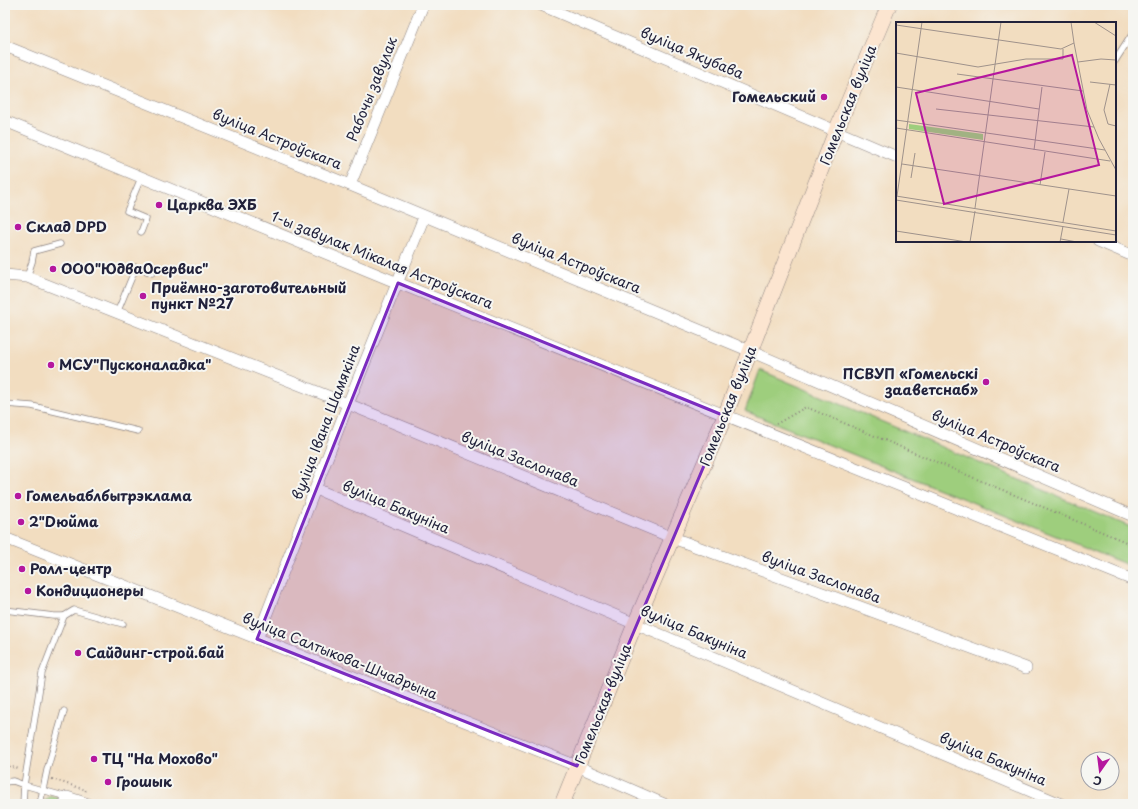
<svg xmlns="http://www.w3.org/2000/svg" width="1138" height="809" viewBox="0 0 1138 809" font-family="'Playpen Sans',sans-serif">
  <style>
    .green { fill: #9ece7d; stroke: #60785c }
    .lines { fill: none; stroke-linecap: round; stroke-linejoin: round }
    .lane-casing { stroke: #8a807e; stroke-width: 7 }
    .street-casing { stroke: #8a807e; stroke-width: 12 }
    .secondary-casing { stroke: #8a807e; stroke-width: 16 }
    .path { stroke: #8a807e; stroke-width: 2; stroke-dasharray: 1 3; stroke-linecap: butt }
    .lane { stroke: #fff; stroke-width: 5.5 }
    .street { stroke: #fff; stroke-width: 11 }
    .secondary { stroke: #fce5d0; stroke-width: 15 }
    .marked { fill: #7b2cbf; fill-opacity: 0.2; stroke: #7b2cbf; stroke-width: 3; stroke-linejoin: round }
    .poi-dot { fill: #b5179e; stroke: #f6f6f2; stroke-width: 1.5 }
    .labels { text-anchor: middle; stroke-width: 4; stroke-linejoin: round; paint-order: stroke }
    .street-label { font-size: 14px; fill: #22223b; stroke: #f6f6f2 }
    .poi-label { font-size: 14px; font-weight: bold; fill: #22223b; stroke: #f6f6f2; text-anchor: start }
    .inset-road { fill: none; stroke: #9f928b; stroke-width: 1 }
    .view { fill: #b5179e; fill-opacity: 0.15; stroke: #b5179e; stroke-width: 2 }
    .inset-edge { fill: none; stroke: #22223b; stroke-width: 2 }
  </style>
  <rect width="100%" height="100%" fill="#f6f6f2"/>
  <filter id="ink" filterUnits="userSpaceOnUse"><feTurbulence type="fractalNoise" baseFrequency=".025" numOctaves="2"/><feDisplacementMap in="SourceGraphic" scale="8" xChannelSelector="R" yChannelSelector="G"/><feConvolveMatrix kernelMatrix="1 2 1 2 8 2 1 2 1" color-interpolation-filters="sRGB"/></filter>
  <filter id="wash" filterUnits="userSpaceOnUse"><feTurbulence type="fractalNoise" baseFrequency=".012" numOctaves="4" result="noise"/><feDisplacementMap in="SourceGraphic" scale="16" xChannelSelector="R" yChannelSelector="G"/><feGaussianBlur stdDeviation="0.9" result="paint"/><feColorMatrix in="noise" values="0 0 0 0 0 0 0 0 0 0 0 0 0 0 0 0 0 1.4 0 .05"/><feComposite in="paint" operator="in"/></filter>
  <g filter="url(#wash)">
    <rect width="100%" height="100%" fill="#f2ddc0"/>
    <g class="green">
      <polygon points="760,370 1133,528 1133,567 745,411"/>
      <polygon points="51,796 58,798 60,804 45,804 45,800"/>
    </g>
  </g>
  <g filter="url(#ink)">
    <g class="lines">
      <defs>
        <g id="lane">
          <polyline points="1115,61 1133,33"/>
          <polyline points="141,232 146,219 127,211 141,178"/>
          <polyline points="27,277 32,262 34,251 60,244"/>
          <polyline points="117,313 136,267 152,273"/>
          <polyline points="5,404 32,406 138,431"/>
          <polyline points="5,610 54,616 64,616 74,610 123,624"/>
          <polyline points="64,616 42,673 24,785 67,797"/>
          <polyline points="5,782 13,781 24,785 23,804"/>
          <polyline points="40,804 47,770 64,711"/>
        </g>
        <g id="street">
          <polyline points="541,5 897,157"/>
          <polyline points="5,46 350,185 750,351 1133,516"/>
          <polyline points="5,121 398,283 1133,580"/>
          <polyline points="350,185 423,5"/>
          <polyline points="1098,241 1133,256"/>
          <polyline points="5,275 27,277 348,404 673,538 1026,668"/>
          <polyline points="316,489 1061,804"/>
          <polyline points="5,538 577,766 664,804"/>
          <polyline points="257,639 348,404 424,217"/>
          <polyline points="65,804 67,797 88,804"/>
        </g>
        <polyline id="secondary" points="562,804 635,624 725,416 836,131 889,5"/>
      </defs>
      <use href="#lane" class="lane-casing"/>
      <use href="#street" class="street-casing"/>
      <use href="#secondary" class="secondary-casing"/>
      <g class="path">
        <polyline points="776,424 806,407 1133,545"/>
        <polyline points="5,765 19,769"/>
        <polyline points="52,779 86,790 85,792"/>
      </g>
      <use href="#lane" class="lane"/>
      <use href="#street" class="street"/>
      <use href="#secondary" class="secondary"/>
    </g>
  </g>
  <path class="marked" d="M398,283L725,416L577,766L257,639Z"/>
  <g class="poi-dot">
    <circle cx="824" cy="97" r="4"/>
    <circle cx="159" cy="205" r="4"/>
    <circle cx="18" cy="227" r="4"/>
    <circle cx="53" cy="269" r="4"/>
    <circle cx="143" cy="296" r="4"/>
    <circle cx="51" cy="365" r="4"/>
    <circle cx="986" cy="382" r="4"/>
    <circle cx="18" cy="496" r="4"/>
    <circle cx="21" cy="522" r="4"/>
    <circle cx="22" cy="569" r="4"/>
    <circle cx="28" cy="591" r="4"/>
    <circle cx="78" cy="653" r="4"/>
    <circle cx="94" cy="759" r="4"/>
    <circle cx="108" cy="782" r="4"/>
  </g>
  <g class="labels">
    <g class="street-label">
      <text transform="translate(692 53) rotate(23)" y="5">вуліца Якубава</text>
      <text transform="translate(372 89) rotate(-68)" y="5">Рабочы завулак</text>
      <text transform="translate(848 105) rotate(-68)" y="5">Гомельская вуліца</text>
      <text transform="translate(277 139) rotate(22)" y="5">вуліца Астроўскага</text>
      <text transform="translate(382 260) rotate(22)" y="5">1-ы завулак Мікалая Астроўскага</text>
      <text transform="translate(576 263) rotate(22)" y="5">вуліца Астроўскага</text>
      <text transform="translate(728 406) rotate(-68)" y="5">Гомельская вуліца</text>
      <text transform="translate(326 422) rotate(-69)" y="5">вуліца Івана Шамякіна</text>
      <text transform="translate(996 441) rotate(23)" y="5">вуліца Астроўскага</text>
      <text transform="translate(520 459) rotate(22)" y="5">вуліца Заслонава</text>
      <text transform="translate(396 507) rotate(23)" y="5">вуліца Бакуніна</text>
      <text transform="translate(821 577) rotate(20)" y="5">вуліца Заслонава</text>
      <text transform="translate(694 632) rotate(23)" y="5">вуліца Бакуніна</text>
      <text transform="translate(340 656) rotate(22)" y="5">вуліца Салтыкова-Шчадрына</text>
      <text transform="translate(603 704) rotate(-68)" y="5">Гомельская вуліца</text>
      <text transform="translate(993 759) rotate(23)" y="5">вуліца Бакуніна</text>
    </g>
    <g class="poi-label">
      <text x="816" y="102" text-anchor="end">Гомельский</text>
      <text x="167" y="210">Царква ЭХБ</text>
      <text x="26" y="232">Склад DPD</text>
      <text x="61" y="274">ООО"Юдва0сервис"</text>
      <text x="151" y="293">Приёмно-заготовительный<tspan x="151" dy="16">пункт №27</tspan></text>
      <text x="59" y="370">МСУ"Пусконаладка"</text>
      <text x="978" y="379" text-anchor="end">ПСВУП «Гомельскі<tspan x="978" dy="16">зааветснаб»</tspan></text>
      <text x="26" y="501">Гомельаблбытрэклама</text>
      <text x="29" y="527">2"Dюйма</text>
      <text x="30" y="574">Ролл-центр</text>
      <text x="36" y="596">Кондиционеры</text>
      <text x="86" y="658">Сайдинг-строй.бай</text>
      <text x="102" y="764">ТЦ "На Мохово"</text>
      <text x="116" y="787">Грошык</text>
    </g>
  </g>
  <g transform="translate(896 22)">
    <rect width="220" height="220" fill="#f2ddc0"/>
    <path d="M13,102L87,112V118L13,107Z" fill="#9ece7d"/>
    <path class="inset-road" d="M175,0L178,21M198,0L220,14M0,3L165,27L178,21L191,88L203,117L220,148M0,31L82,45L130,37H167V27M182,40L205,37L220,38M61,52L187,69M194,60L220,63M214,62L208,88L212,102L220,104M0,65L143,87M40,87L198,105M0,98L209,128M0,106L214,139M138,128L146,65M6,142L220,174M15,156L19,131M144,163L149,130M0,174L220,209M1,174L26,0M0,178L220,213M79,186L105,0M167,200L173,167M0,209L71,220M165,217L181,220M74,220L79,189M164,220L167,204"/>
    <path class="view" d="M176,33L203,143L48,182L20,71Z"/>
    <rect width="220" height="220" class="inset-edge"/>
  </g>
  <rect width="1138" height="809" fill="none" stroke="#f6f6f2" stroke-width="20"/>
  <g transform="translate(1100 771) rotate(194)"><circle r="19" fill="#f6f6f2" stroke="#a1a1a9"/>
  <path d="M0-3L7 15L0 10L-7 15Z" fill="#b5179e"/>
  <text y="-6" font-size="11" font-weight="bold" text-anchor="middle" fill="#22223b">С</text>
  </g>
</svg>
